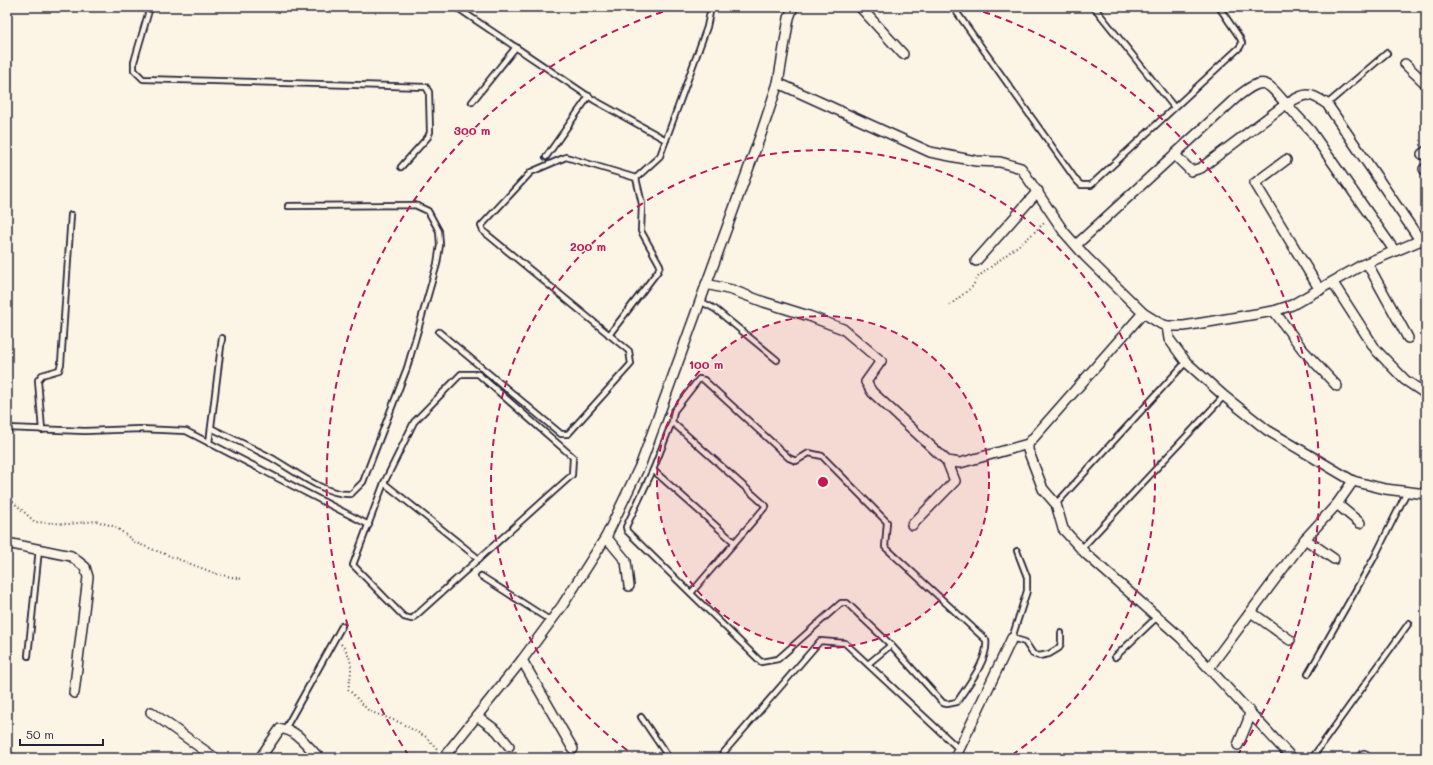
<svg xmlns="http://www.w3.org/2000/svg" width="1433" height="765" viewBox="0 0 1433 765" font-family="Mali,sans-serif">
  <style>
    .lines { fill: none; stroke-linecap: round; stroke-linejoin: round }
    .lane-casing { stroke: #22223b; stroke-width: 8 }
    .street-casing { stroke: #22223b; stroke-width: 12 }
    .path { stroke: #22223b; stroke-width: 2; stroke-dasharray: 1 3; stroke-linecap: butt }
    .lane { stroke: #fcf5e5; stroke-width: 4.5 }
    .street { stroke: #fcf5e5; stroke-width: 9 }
    .ring { fill: none; stroke: #c2185b; stroke-width: 2; stroke-dasharray: 7 5 }
    .centre { fill: #c2185b; stroke: #fcf5e5; stroke-width: 2 }
    .ring-label { font-size: 12px; text-anchor: middle; font-weight: bold; fill: #c2185b; stroke: #fcf5e5; stroke-width: 3; stroke-linejoin: round; paint-order: stroke }
  </style>
  <rect width="100%" height="100%" fill="#fcf5e5"/>
  <filter id="ink" filterUnits="userSpaceOnUse"><feTurbulence type="fractalNoise" baseFrequency=".025" numOctaves="2"/><feDisplacementMap in="SourceGraphic" scale="8" xChannelSelector="R" yChannelSelector="G"/><feConvolveMatrix kernelMatrix="1 2 1 2 8 2 1 2 1" color-interpolation-filters="sRGB"/></filter>
  <g filter="url(#ink)">
    <g class="lines">
      <defs>
        <g id="lane">
          <polyline points="150,7 134,62 134,70 143,79 426,87 429,92 430,132 428,137 401,167"/>
          <polyline points="456,7 594,100 666,140"/>
          <polyline points="953,7 1076,180 1081,185 1091,185 1240,47 1242,43 1240,38 1219,7"/>
          <polyline points="1094,7 1174,107"/>
          <polyline points="472,102 516,47"/>
          <polyline points="1327,104 1387,53"/>
          <polyline points="546,157 589,96"/>
          <polyline points="700,301 715,309 777,360"/>
          <polyline points="439,332 561,434 568,434 631,364 629,351 483,231 481,226 531,172 566,157 636,178 660,156 707,27 711,7"/>
          <polyline points="609,335 658,271 660,265 641,231 642,204 636,178"/>
          <polygon points="461,374 478,374 573,457 572,475 412,619 404,617 353,565 384,483 414,422"/>
          <path d="M699,379L704,380L789,458L796,461L809,453L822,456L887,522L885,547L986,640C989,660 967,686 957,702L947,704L943,703L891,645L847,603H841L778,659L761,662L627,531L626,527L653,470L672,422L674,411Z"/>
          <polyline points="672,422 766,506 691,593"/>
          <polyline points="7,428 85,431 140,429 186,431 369,525"/>
          <path d="M211,428C231,438 251,447 270,457C292,469 325,496 351,494L363,482L407,368L437,264L440,245L439,231L428,211L415,205L288,206"/>
          <polyline points="42,430 38,380 42,375 59,370 61,364 71,215"/>
          <polyline points="209,443 222,338"/>
          <polyline points="653,470 734,542"/>
          <polyline points="384,483 479,559"/>
          <polyline points="1056,504 1186,362"/>
          <polyline points="1081,549 1224,396"/>
          <polyline points="1017,551 1027,577 1027,591 1012,638 1025,642 1033,654 1039,656 1049,654 1059,648 1061,643 1061,633"/>
          <polyline points="481,576 551,621"/>
          <polyline points="28,656 39,549"/>
          <polyline points="1115,657 1157,617"/>
          <polyline points="868,664 891,645"/>
          <polyline points="1308,674 1374,558 1407,492"/>
          <polyline points="641,717 669,758"/>
          <polyline points="285,729 342,626"/>
          <polyline points="719,758 820,641 845,643 960,750"/>
          <polyline points="1312,758 1409,623"/>
        </g>
        <g id="street">
          <polyline points="860,7 903,54"/>
          <polyline points="1405,64 1426,84"/>
          <polyline points="778,83 930,152 976,161 1000,162 1021,168 1064,232 1086,257 1143,313 1161,324 1167,326 1184,326 1274,311 1292,305 1362,265 1426,238"/>
          <polyline points="1422,154 1426,151"/>
          <polyline points="1175,155 1191,171 1201,168 1286,104 1310,130 1394,250"/>
          <polyline points="1286,160 1255,183 1320,290"/>
          <polyline points="1424,169 1426,171"/>
          <path d="M1076,245L1237,97C1263,77 1265,79 1286,104C1306,93 1308,91 1327,104L1420,240"/>
          <polyline points="976,261 1038,191"/>
          <polyline points="1367,263 1408,338"/>
          <polyline points="1333,283 1376,350 1405,380 1426,394"/>
          <polyline points="706,284 732,290 764,302 809,316 843,329 881,361 866,382 872,392 947,461 960,463 1028,444"/>
          <polyline points="1274,311 1303,350 1337,386"/>
          <polyline points="1143,313 1028,444 1028,450 1043,489 1056,504 1063,529 1086,554 1181,638 1292,758"/>
          <polyline points="1167,326 1169,339 1186,362 1224,396 1267,430 1353,481 1385,489 1426,494"/>
          <polyline points="1337,504 1353,481"/>
          <polyline points="912,525 955,481 947,461"/>
          <polyline points="606,537 626,561 629,586"/>
          <polyline points="1305,539 1334,559"/>
          <polyline points="7,543 71,556 85,567 88,577 74,693"/>
          <polyline points="1251,612 1290,640"/>
          <polyline points="522,660 573,749"/>
          <polyline points="1209,668 1305,539 1337,504 1360,523"/>
          <polyline points="151,712 215,758"/>
          <polyline points="477,716 497,731 509,746"/>
          <polyline points="1238,745 1248,721 1250,711"/>
          <polyline points="7,757 11,758"/>
          <path d="M260,758L280,729C296,728 309,748 319,758"/>
          <polyline points="443,758 522,660 562,606 606,537 641,464 761,134 778,83 789,18 793,7"/>
          <polyline points="955,758 1012,638"/>
          <polyline points="1362,758 1364,755"/>
        </g>
      </defs>
      <use href="#lane" class="lane-casing"/>
      <use href="#street" class="street-casing"/>
      <g class="path">
        <polyline points="950,305 972,287 979,276 1028,238 1045,222"/>
        <polyline points="7,491 12,501 35,522 69,524 96,521 116,527 136,543 217,574 242,579"/>
        <path d="M341,644C354,658 352,672 348,689L369,711L399,722L426,737L438,750"/>
      </g>
      <use href="#lane" class="lane"/>
      <use href="#street" class="street"/>
    </g>
  </g>
  <circle cx="823" cy="482" r="166" fill="#c2185b" fill-opacity=".12"/>
  <g class="ring">
    <circle cx="823" cy="482" r="166"/>
    <path d="M637 757A332 332 0 1 1 1009 757"/>
    <path d="M409 756A497 497 0 0 1 674 8M972 8A497 497 0 0 1 1237 756"/>
  </g>
  <circle cx="823" cy="482" r="6" class="centre"/>
  <g class="ring-label">
    <text x="472" y="135">300 m</text>
    <text x="588" y="251">200 m</text>
    <text x="706" y="369">100 m</text>
  </g>
  <rect width="1433" height="765" fill="none" stroke="#fcf5e5" stroke-width="24"/>
  <rect x="12" y="12" width="1409" height="741" fill="none" stroke="#22223b" stroke-width="1.5" filter="url(#ink)"/>
  <path d="M20 739v6h83v-6" fill="none" stroke="#22223b" stroke-width="2"/>
  <text x="26" y="739" font-size="12" fill="#22223b" stroke="#fcf5e5" stroke-width="3" paint-order="stroke">50 m</text>
</svg>
